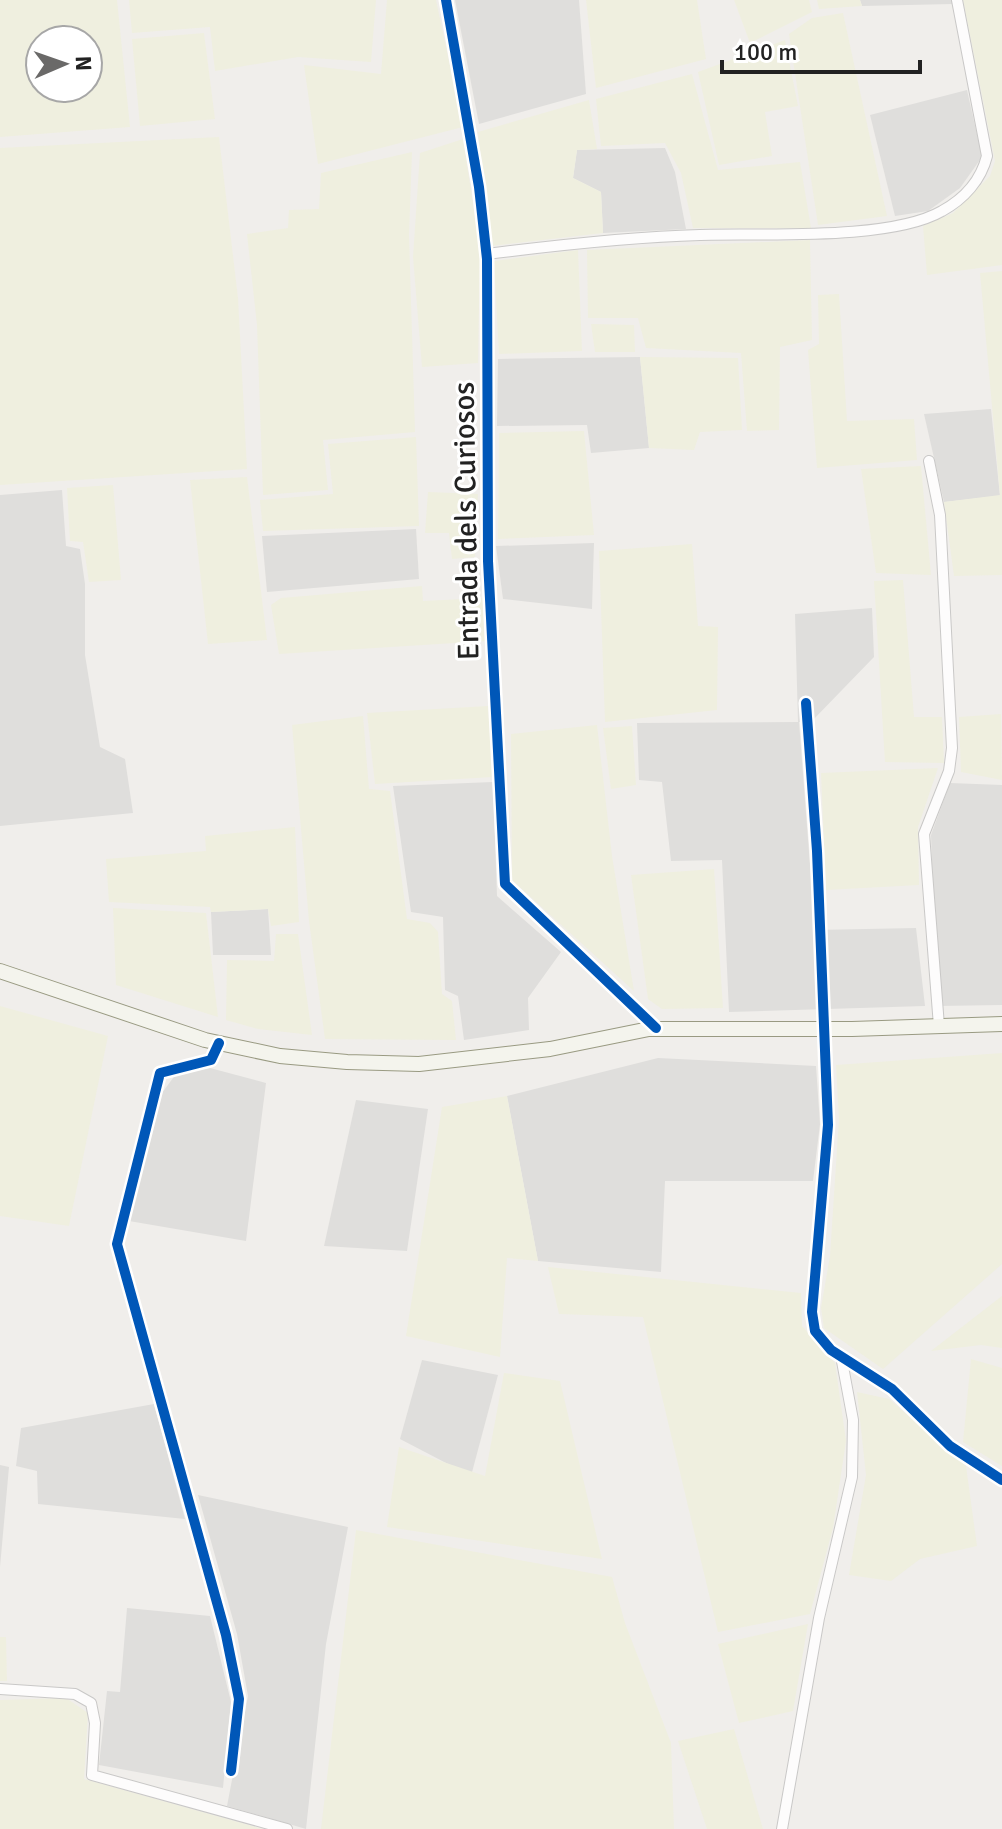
<svg xmlns="http://www.w3.org/2000/svg" width="1002" height="1829" viewBox="0 0 1002 1829" font-family="Signika,sans-serif">
  <style>
    .residential { fill: #dfdedc }
    .farmland { fill: #efefdf; fill-rule: evenodd }
    .lines { fill: none; stroke-linecap: round; stroke-linejoin: round }
    .street-casing { stroke: #c9c8c7; stroke-width: 12 }
    .secondary-casing { stroke: #999a82; stroke-width: 16 }
    .street { stroke: #fdfcfc; stroke-width: 10 }
    .secondary { stroke: #f4f4ed; stroke-width: 14 }
    .cycleway-casing { stroke: #fff; stroke-width: 15 }
    .cycleway { stroke: #0057b8; stroke-width: 10 }
    .labels { text-anchor: middle; stroke-width: 6; stroke-linejoin: round; paint-order: stroke }
    .street-label { font-size: 30px; fill: #222; stroke: #fff }
  </style>
  <rect width="100%" height="100%" fill="#f0eeeb"/>
  <g class="residential">
    <polygon points="455,0 579,0 586,94 479,124"/>
    <polygon points="860,0 952,0 953,4 862,6"/>
    <polygon points="967,90 982,157 960,188 928,211 895,216 870,115"/>
    <polygon points="665,148 675,172 686,229 603,233 601,192 573,178 577,150"/>
    <polygon points="640,357 649,448 591,453 587,425 497,426 498,359"/>
    <polygon points="991,409 1000,496 944,502 924,414"/>
    <polygon points="62,490 66,546 80,549 85,584 85,655 100,747 125,759 133,813 0,826 0,495"/>
    <polygon points="416,529 419,579 267,592 262,536"/>
    <polygon points="594,543 592,609 503,599 496,546"/>
    <polygon points="872,608 874,657 811,722 799,722 815,930 916,928 925,1006 729,1012 722,860 671,861 662,782 639,780 637,723 798,722 795,614"/>
    <polygon points="493,782 497,896 561,952 528,998 529,1030 464,1040 458,996 445,990 443,917 411,912 393,786"/>
    <polygon points="950,783 1002,785 1002,1005 937,1006 931,835"/>
    <polygon points="268,909 271,955 213,955 211,912"/>
    <polygon points="658,1058 816,1066 820,1124 813,1181 665,1181 661,1272 538,1261 507,1096"/>
    <polygon points="210,1068 266,1083 246,1241 129,1221 159,1097 176,1074"/>
    <polygon points="356,1100 428,1109 407,1251 324,1246"/>
    <polygon points="422,1360 498,1375 471,1476 400,1439"/>
    <polygon points="154,1404 185,1519 38,1504 37,1471 16,1466 21,1428"/>
    <polygon points="0,1465 9,1467 0,1567"/>
    <polygon points="198,1495 348,1527 326,1644 306,1829 227,1806 248,1696 237,1634"/>
    <polygon points="127,1608 210,1616 231,1702 223,1788 99,1765 107,1691 120,1692"/>
  </g>
  <g class="farmland">
    <path d="M0,0H117L130,127L0,137ZM40,40H88V88H40Z"/>
    <polygon points="129,0 376,0 371,62 298,57 215,71 210,27 132,33"/>
    <polygon points="387,0 436,0 463,127 318,164 304,65 381,74"/>
    <polygon points="586,0 697,0 706,59 596,88"/>
    <polygon points="734,0 809,0 812,12 750,43"/>
    <polygon points="817,0 860,0 862,6 819,9"/>
    <polygon points="963,0 1002,0 1002,265 927,275 923,226 953,213 990,176 995,161"/>
    <polygon points="843,13 887,216 818,225 789,34 812,18"/>
    <polygon points="204,33 215,119 140,126 132,39"/>
    <polygon points="785,40 798,106 765,112 772,156 719,165 698,72"/>
    <polygon points="692,74 718,170 800,162 811,228 693,228 681,173 665,143 601,146 596,99"/>
    <polygon points="589,100 597,149 577,150 573,178 601,192 603,233 491,246 478,132"/>
    <polygon points="219,137 238,298 247,469 0,485 0,148"/>
    <polygon points="463,139 480,248 478,363 422,367 413,257 420,153"/>
    <polygon points="412,152 409,235 415,432 323,440 328,490 263,495 257,325 247,234 288,228 289,210 319,209 321,173"/>
    <polygon points="810,240 812,340 780,347 779,430 747,431 741,353 646,348 638,318 588,318 587,250"/>
    <polygon points="578,250 582,351 499,354 494,261"/>
    <polygon points="1002,271 1002,575 954,576 944,502 1000,495 980,273"/>
    <polygon points="839,294 847,421 914,419 917,460 817,468 808,350 819,344 818,295"/>
    <polygon points="591,324 634,325 635,352 595,352"/>
    <polygon points="640,357 738,358 742,430 700,432 694,450 649,448"/>
    <polygon points="584,431 594,535 498,539 499,433"/>
    <polygon points="416,437 419,526 263,531 260,500 333,494 328,444"/>
    <polygon points="921,466 931,575 876,573 861,469"/>
    <polygon points="247,477 267,640 208,644 190,480"/>
    <polygon points="113,485 121,580 89,582 83,542 70,541 67,488"/>
    <polygon points="428,492 478,494 475,557 452,559 449,533 425,533"/>
    <polygon points="692,544 698,626 718,627 717,710 605,722 599,551"/>
    <polygon points="903,580 914,717 942,717 944,763 885,762 874,581"/>
    <polygon points="422,586 423,601 484,598 487,641 279,654 271,605 281,598"/>
    <polygon points="488,706 493,777 375,784 367,713"/>
    <polygon points="1001,714 1002,780 961,772 959,717"/>
    <polygon points="363,716 369,789 390,791 407,919 430,923 438,932 442,994 452,1001 456,1040 325,1039 309,921 292,725"/>
    <polygon points="597,725 612,856 634,991 512,880 511,734"/>
    <polygon points="632,726 636,785 611,789 603,728"/>
    <polygon points="938,768 918,827 919,885 826,890 821,773"/>
    <polygon points="295,827 299,922 271,926 268,909 211,912 210,907 109,902 106,859 206,851 205,836"/>
    <polygon points="714,869 723,1008 662,1009 648,999 631,875"/>
    <polygon points="113,908 206,913 218,1017 116,985"/>
    <polygon points="276,934 298,934 312,1035 258,1029 226,1020 227,960 274,961"/>
    <polygon points="0,1006 108,1036 69,1226 0,1216"/>
    <polygon points="1002,1053 1002,1264 883,1369 824,1328 821,1308 830,1256 839,1119 836,1065"/>
    <polygon points="507,1096 538,1261 507,1258 500,1357 406,1336 442,1107"/>
    <polygon points="548,1267 801,1293 802,1326 835,1363 846,1441 833,1528 810,1614 718,1632 643,1317 559,1314"/>
    <polygon points="1002,1296 1002,1348 981,1345 931,1351"/>
    <polygon points="971,1359 1002,1368 1002,1466 963,1442"/>
    <polygon points="504,1373 560,1381 602,1559 387,1527 399,1447 485,1476"/>
    <polygon points="857,1392 889,1399 966,1466 977,1546 920,1559 891,1581 849,1575 866,1475"/>
    <polygon points="356,1530 612,1577 625,1623 671,1743 674,1829 321,1829"/>
    <polygon points="808,1624 793,1711 739,1723 718,1644"/>
    <polygon points="0,1637 6,1637 7,1681 0,1681"/>
    <polygon points="66,1698 88,1713 84,1779 263,1829 0,1829 0,1700"/>
    <polygon points="734,1729 763,1829 707,1829 678,1741"/>
  </g>
  <g class="lines">
    <defs>
      <g id="street">
        <polyline points="446,0 479,187 487,259 488,561 505,884 656,1028"/>
        <path d="M487,254C558,245 628,237 700,235C761,233 890,241 942,211C964,199 981,180 987,156L957,0"/>
        <polyline points="929,461 940,515 952,748 949,771 924,834 939,1026"/>
        <polyline points="806,703 817,851 828,1125 812,1312 815,1331 831,1350 892,1389 950,1446 1002,1480"/>
        <polyline points="219,1043 211,1060 160,1073 117,1244 226,1635 239,1699 231,1771"/>
        <polyline points="0,1689 75,1694 91,1703 95,1723 92,1775 287,1829"/>
        <polyline points="782,1829 819,1618 852,1477 853,1420 841,1356"/>
      </g>
      <polyline id="secondary" points="0,971 205,1040 280,1056 347,1062 419,1064 550,1049 649,1029 852,1029 1002,1024"/>
    </defs>
    <use href="#street" class="street-casing"/>
    <use href="#secondary" class="secondary-casing"/>
    <use href="#street" class="street"/>
    <use href="#secondary" class="secondary"/>
    <defs>
      <g id="cycleway">
        <polyline points="446,0 479,187 487,259 488,561 505,884 656,1028"/>
        <polyline points="806,703 817,851 828,1125 812,1312 815,1331 831,1350 892,1389 950,1446 1002,1480"/>
        <polyline points="219,1043 211,1060 160,1073 117,1244 226,1635 239,1699 231,1771"/>
      </g>
    </defs>
    <use href="#cycleway" class="cycleway-casing"/>
    <use href="#cycleway" class="cycleway"/>
  </g>
  <g class="labels">
    <g class="street-label">
      <text transform="translate(466 521) rotate(-91)" y="10">Entrada dels Curiosos</text>
    </g>
  </g>
  <g transform="translate(64 64) rotate(88)"><circle r="38" fill="#ffffff" stroke="#a7a7a7" stroke-width="2"/>
  <path d="M0-6L14 30L0 20L-14 30Z" fill="#6a6968"/>
  <text y="-12" font-size="22" font-weight="bold" text-anchor="middle" fill="#222222">N</text>
  </g>
  <path d="M722 60v12h198v-12" fill="none" stroke="#222222" stroke-width="4"/>
  <text x="734" y="60" font-size="24" fill="#222222" stroke="#ffffff" stroke-width="6" paint-order="stroke">100 m</text>
</svg>
